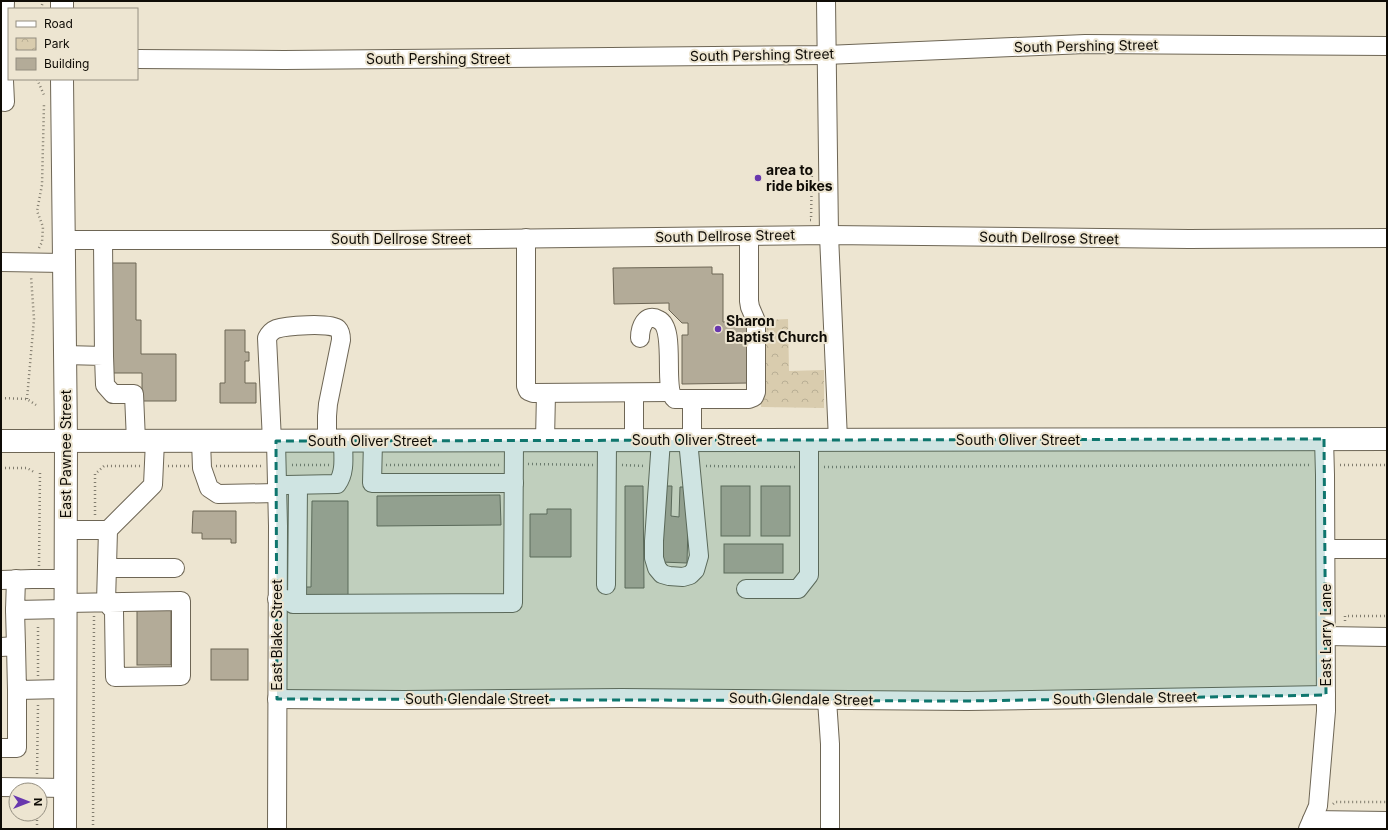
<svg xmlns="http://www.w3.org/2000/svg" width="1388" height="830" viewBox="0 0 1388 830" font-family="Inter,sans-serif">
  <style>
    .park { fill: url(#park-crowns) }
    .building { fill: #b3ab98; stroke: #6d6655 }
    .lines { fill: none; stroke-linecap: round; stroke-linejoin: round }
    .minor-casing { stroke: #6e6655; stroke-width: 20 }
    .major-casing { stroke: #6e6655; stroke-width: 24 }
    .path { stroke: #817c6e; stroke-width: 2.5; stroke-dasharray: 1 3; stroke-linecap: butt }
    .minor { stroke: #fff; stroke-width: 18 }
    .major { stroke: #fff; stroke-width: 22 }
    .marked { fill: #0f766e; fill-opacity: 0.2; stroke: #0f766e; stroke-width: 3; stroke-dasharray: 8 5; stroke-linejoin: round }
    .poi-dot { fill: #6837ae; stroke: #ede5d1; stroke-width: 1.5 }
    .labels { text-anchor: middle; stroke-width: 4; stroke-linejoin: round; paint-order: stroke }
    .street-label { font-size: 14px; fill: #0f0c06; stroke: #ede5d1 }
    .poi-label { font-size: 14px; font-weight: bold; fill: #0f0c06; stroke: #ede5d1; text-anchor: start }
  </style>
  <defs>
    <pattern id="park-crowns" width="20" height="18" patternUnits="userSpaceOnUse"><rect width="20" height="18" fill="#d9ccae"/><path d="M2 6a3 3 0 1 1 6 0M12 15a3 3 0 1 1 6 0" fill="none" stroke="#b9ae94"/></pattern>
  </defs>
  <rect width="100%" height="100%" fill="#ede5d1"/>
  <polygon class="park" points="788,319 789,371 824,370 824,408 761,407 766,320"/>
  <g class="building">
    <polygon points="112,263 136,263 136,320 141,320 141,354 176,354 176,401 142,401 142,373 112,373"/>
    <polygon points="712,267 712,274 723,274 723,322 748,322 749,383 682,384 682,335 688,335 688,323 682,323 669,310 669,303 614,304 613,268"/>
    <polygon points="225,330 245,330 245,352 249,352 249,361 245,361 245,383 256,383 256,403 220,403 220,383 225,383"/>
    <polygon points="625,486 643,486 644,588 625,588"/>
    <polygon points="663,486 672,486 671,516 679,517 680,487 689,487 687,563 661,562"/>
    <rect x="721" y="486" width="29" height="50"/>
    <rect x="761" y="486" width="29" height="50"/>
    <polygon points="500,495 501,525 377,526 377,496"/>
    <polygon points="312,501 348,501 348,597 304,597 304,587 311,587"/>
    <polygon points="547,509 571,509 571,557 530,557 530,514 547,514"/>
    <polygon points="193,511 236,511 236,543 231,543 231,539 202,539 202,533 192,533"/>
    <rect x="724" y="544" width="59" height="29"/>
    <rect x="137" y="608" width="34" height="57"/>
    <rect x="211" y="649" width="37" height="31"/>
  </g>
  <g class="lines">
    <defs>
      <g id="minor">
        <polyline points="5,1 3,60 6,63 9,63"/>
        <polyline points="826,1 829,235 838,440"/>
        <polyline points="137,59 284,60 826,55 1085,44 1387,46"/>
        <polyline points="3,60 5,102"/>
        <polyline points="526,238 526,386 528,391 533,393 670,392"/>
        <polyline points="64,240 393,240 829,235 1189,239 1387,238"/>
        <polyline points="103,240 104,356"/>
        <polyline points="1,262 64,263"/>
        <path d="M640,338C640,328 645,312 659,320C677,329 662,389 675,399H749L754,397L756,392V321L750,307L749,301V236"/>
        <polyline points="65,355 104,356 105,385 113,394 134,394 136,441"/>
        <polyline points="634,393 634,440"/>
        <polyline points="692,399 692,440"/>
        <polyline points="545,440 546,393"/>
        <polyline points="661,440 654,541 654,558 657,568 662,574 669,576 683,577 690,575 695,570 699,556 688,440"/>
        <polyline points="201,441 202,468 209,488 218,494 277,493"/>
        <path d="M272,441L267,338C269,334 271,331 276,329C285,326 330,322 338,329C341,332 341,336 341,340L328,404L327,416V441"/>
        <polyline points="276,441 278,526 277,829"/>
        <polyline points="373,441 372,483 514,483"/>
        <path d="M286,485L337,484C346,472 343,455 343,441"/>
        <polyline points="66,530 108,530"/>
        <polyline points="1326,549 1387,549"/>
        <polyline points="107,568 175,568"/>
        <polyline points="16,579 15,610 66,609"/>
        <polyline points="1,580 32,579 66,579"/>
        <polyline points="606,585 607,440"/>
        <polyline points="746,589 798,589 809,575 809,440"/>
        <polyline points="277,599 286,599 293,604 513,603 514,440"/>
        <polyline points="66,603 181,601 181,676 115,677 114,611 106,602 108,530 153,485 155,441"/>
        <polyline points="297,604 298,485"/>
        <polyline points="15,610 16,646"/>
        <polyline points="1326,636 1387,637"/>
        <polyline points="1,647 16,646 17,690 65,689"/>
        <polyline points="277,699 404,700 622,698 967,701 1326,695"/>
        <polyline points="827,700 830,744 830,829"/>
        <polyline points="1,748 17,748 17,690"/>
        <polyline points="1,787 65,788"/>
        <polyline points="1312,820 1387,821"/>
        <polyline points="1308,829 1318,806 1326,711 1325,475 1324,439"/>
      </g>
      <g id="major">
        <polyline points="62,1 62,9"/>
        <polyline points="62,79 66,441 65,829"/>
        <polyline points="1,441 1387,439"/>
      </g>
    </defs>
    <use href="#minor" class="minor-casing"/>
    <use href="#major" class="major-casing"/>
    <g class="path">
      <polyline points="41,9 43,1"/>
      <polyline points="37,79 44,95"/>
      <polyline points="810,220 811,220 812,167"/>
      <polyline points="39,248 42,242 43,227 37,211 42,185 44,104"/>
      <polyline points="1,398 27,399 36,405"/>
      <polyline points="27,399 34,319 31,276"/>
      <polyline points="528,464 593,465"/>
      <polyline points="292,465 329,465"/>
      <polyline points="386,465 501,465"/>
      <polyline points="622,465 645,466"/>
      <polyline points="1340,465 1387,465"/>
      <polyline points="168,466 189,466"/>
      <polyline points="216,466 263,466"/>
      <polyline points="706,466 795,467"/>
      <polyline points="824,467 1311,465"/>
      <polyline points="1,468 27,468 34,472"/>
      <polyline points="95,515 95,474 104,466 141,466"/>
      <polyline points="39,566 40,472"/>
      <polyline points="1345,621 1345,616 1387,616"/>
      <polyline points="38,676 38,625"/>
      <polyline points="37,774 38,705"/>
      <polyline points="1333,804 1335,802 1387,802"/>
      <polyline points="37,829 37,814"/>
      <polyline points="93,829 94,616"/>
    </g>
    <use href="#minor" class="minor"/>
    <use href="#major" class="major"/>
  </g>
  <path class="marked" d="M1324,439L1326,695L967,701L277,699L276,441Z"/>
  <g class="poi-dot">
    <circle cx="758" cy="178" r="4"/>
    <circle cx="718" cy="329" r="4"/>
  </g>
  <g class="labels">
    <g class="street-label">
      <text transform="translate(1086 46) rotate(-1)" y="5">South Pershing Street</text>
      <text transform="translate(762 55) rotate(-1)" y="5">South Pershing Street</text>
      <text x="438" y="64">South Pershing Street</text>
      <text transform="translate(725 236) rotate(-1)" y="5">South Dellrose Street</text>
      <text transform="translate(1049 238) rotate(1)" y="5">South Dellrose Street</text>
      <text x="401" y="244">South Dellrose Street</text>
      <text x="694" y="445">South Oliver Street</text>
      <text x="1018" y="445">South Oliver Street</text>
      <text x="370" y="446">South Oliver Street</text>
      <text transform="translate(66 454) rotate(-90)" y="5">East Pawnee Street</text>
      <text transform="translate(277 635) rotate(-90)" y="5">East Blake Street</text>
      <text transform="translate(1326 635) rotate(-90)" y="5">East Larry Lane</text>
      <text transform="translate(1125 698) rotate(-1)" y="5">South Glendale Street</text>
      <text x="477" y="704">South Glendale Street</text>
      <text transform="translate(801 699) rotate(1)" y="5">South Glendale Street</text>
    </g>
    <g class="poi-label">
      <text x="766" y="175">area to<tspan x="766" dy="16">ride bikes</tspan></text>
      <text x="726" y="326">Sharon<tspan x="726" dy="16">Baptist Church</tspan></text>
    </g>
  </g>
  <rect width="1388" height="830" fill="none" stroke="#0f0c06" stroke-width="4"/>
  <rect x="8" y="8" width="130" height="72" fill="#ede5d1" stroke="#948e80"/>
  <rect x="16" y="21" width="20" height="6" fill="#ffffff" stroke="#948e80"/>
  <text x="44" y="28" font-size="12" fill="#0f0c06">Road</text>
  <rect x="16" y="38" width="20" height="12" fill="url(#park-crowns)" stroke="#948e80"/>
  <text x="44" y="48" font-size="12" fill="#0f0c06">Park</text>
  <rect x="16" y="58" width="20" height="12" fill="#b3ab98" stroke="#948e80"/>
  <text x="44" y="68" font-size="12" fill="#0f0c06">Building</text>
  <g transform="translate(28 802) rotate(90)"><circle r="19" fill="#ede5d1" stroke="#948e80"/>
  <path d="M0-3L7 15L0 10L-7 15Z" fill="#6837ae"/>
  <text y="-6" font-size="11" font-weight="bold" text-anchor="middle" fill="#0f0c06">N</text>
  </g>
</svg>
